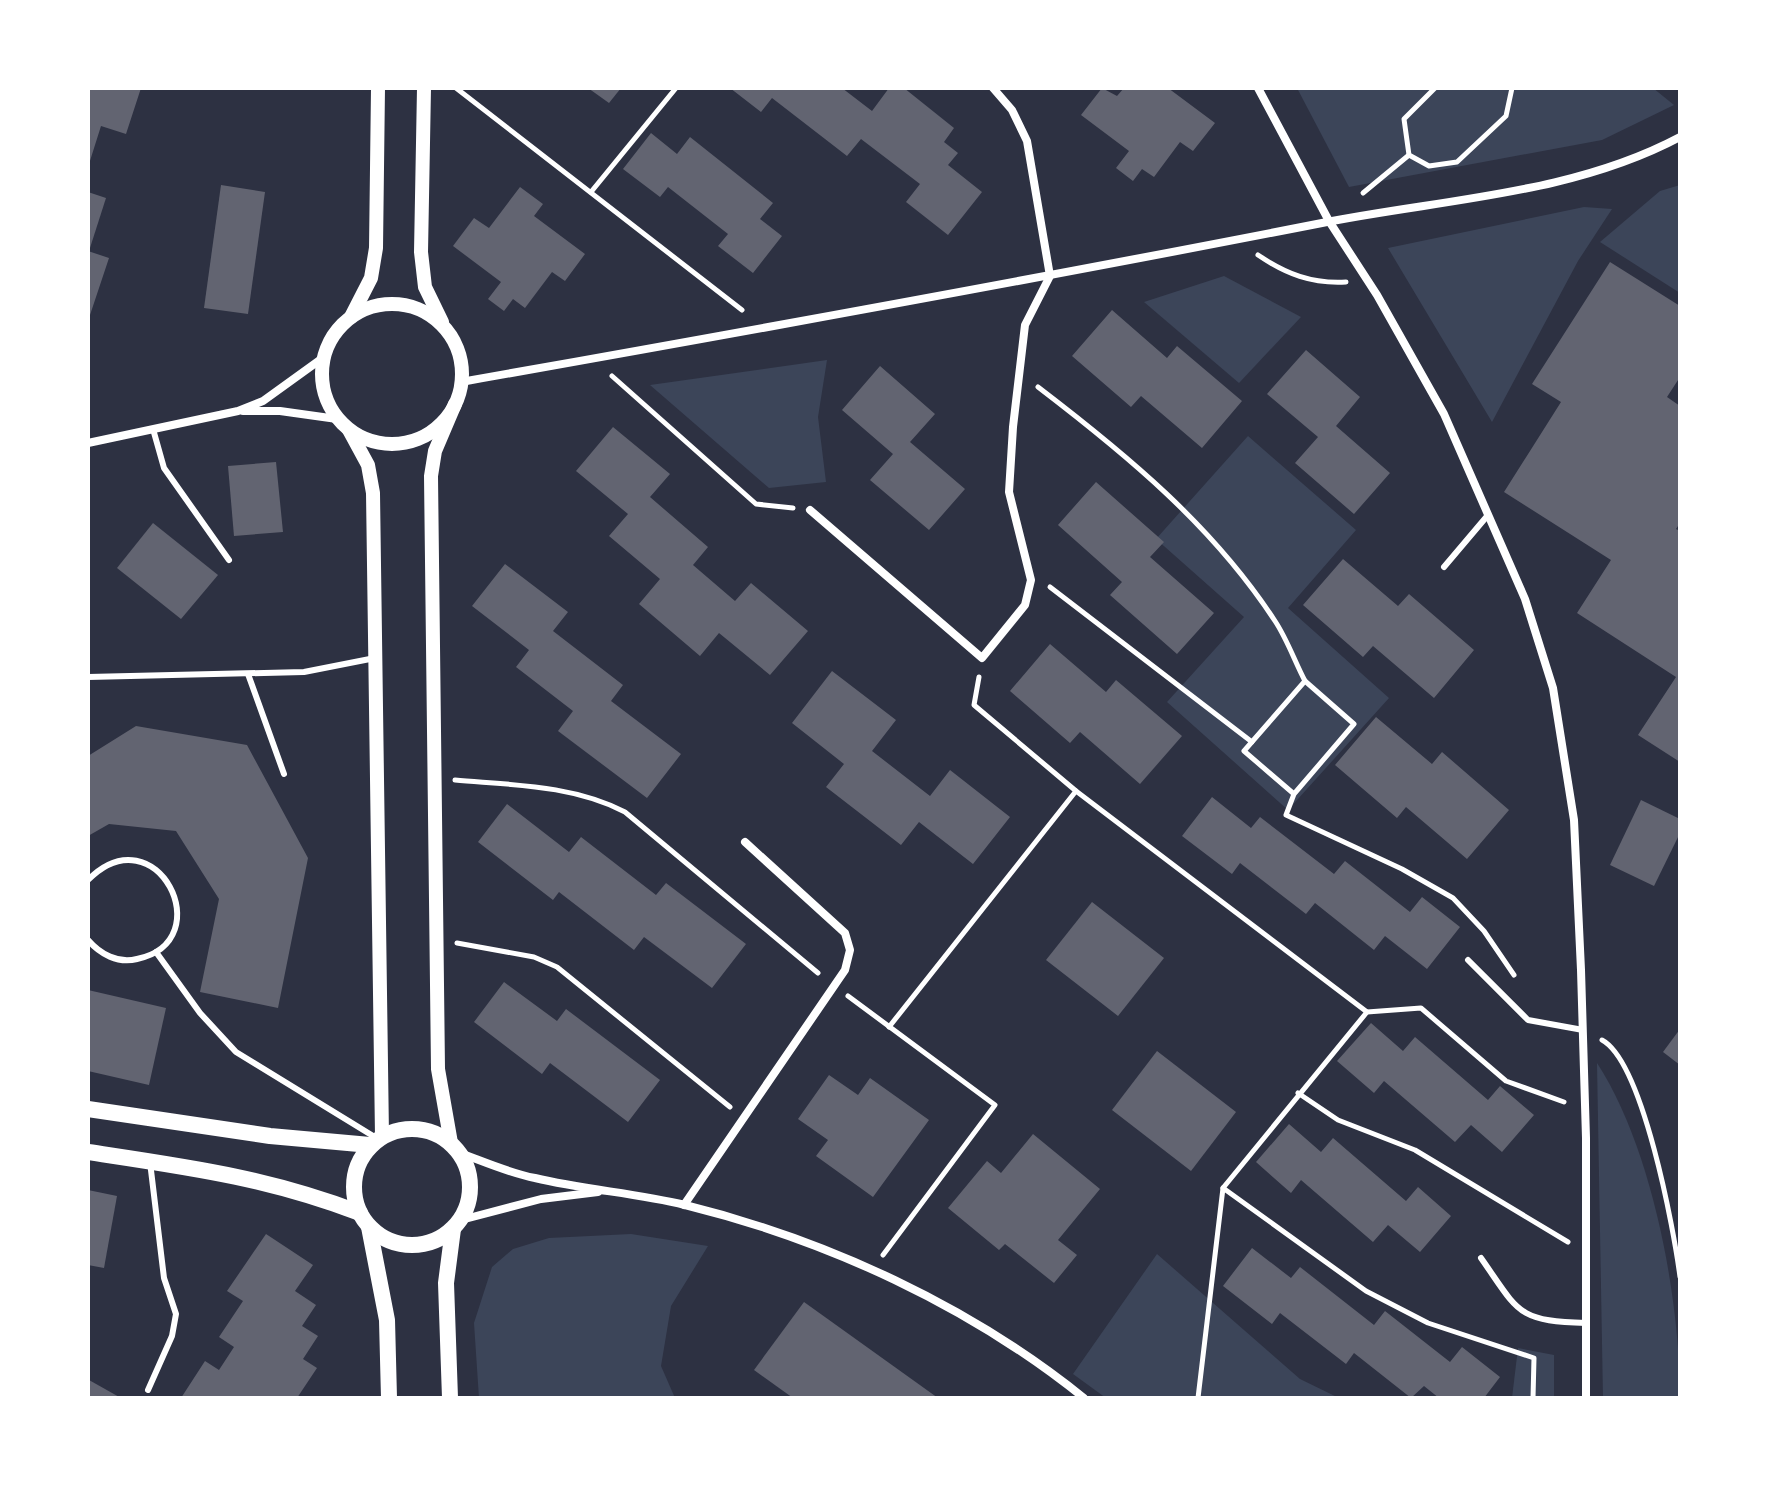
<svg xmlns="http://www.w3.org/2000/svg" width="1768" height="1486" viewBox="0 0 1768 1486" font-family="Literata,serif">
  <style>
    .green { fill: #3c4559 }
    .building { fill: #626471 }
    .lines { fill: none; stroke-linecap: round; stroke-linejoin: round }
    .path { stroke: #fff; stroke-width: 5 }
    .service { stroke: #fff; stroke-width: 6 }
    .minor { stroke: #fff; stroke-width: 8 }
    .tertiary { stroke: #fff; stroke-width: 14 }
    .secondary { stroke: #fff; stroke-width: 16 }
  </style>
  <rect width="100%" height="100%" fill="#2d3142"/>
  <g class="green">
    <polygon points="1297,88 1653,88 1674,105 1602,140 1349,187"/>
    <polygon points="1680,185 1680,293 1600,242 1660,191"/>
    <polygon points="1584,207 1612,209 1578,261 1492,422 1388,248"/>
    <polygon points="1224,276 1301,317 1239,383 1144,302"/>
    <polygon points="827,360 818,417 826,482 769,488 650,385"/>
    <polygon points="1248,436 1356,530 1288,608 1389,698 1288,810 1167,702 1244,617 1156,539"/>
    <path d="M1597,1063C1652,1147 1680,1297 1680,1398H1603Z"/>
    <polygon points="631,1234 708,1246 671,1306 661,1366 675,1398 479,1398 474,1323 492,1267 513,1249 549,1238"/>
    <polygon points="1157,1254 1300,1379 1339,1398 1106,1398 1073,1374"/>
    <polygon points="1518,1348 1554,1355 1554,1398 1512,1398"/>
  </g>
  <g class="building">
    <polygon points="88,88 141,88 126,134 101,126 89,164"/>
    <polygon points="588,88 621,88 609,103"/>
    <polygon points="730,88 842,88 872,111 889,88 904,88 954,128 944,142 958,153 948,165 982,192 948,235 906,202 920,184 861,139 847,156 772,98 761,112"/>
    <polygon points="1102,88 1117,96 1124,88 1168,88 1215,123 1193,151 1180,142 1154,177 1142,169 1133,181 1116,168 1129,151 1081,115"/>
    <polygon points="651,133 677,154 690,137 773,203 760,219 782,236 753,273 718,246 728,234 668,187 660,197 623,169"/>
    <polygon points="221,185 265,192 248,314 204,308"/>
    <polygon points="520,187 543,204 534,216 585,254 565,281 552,272 525,308 513,299 504,311 488,299 501,282 453,246 474,218 489,228"/>
    <polygon points="88,192 106,198 89,251 88,251"/>
    <polygon points="88,251 109,258 89,318 88,318"/>
    <polygon points="1610,262 1680,306 1680,377 1667,397 1680,406 1680,523 1676,529 1680,531 1680,762 1638,735 1676,677 1577,613 1611,560 1504,492 1561,402 1532,384"/>
    <polygon points="1112,310 1167,358 1177,346 1242,401 1202,448 1141,396 1131,407 1072,356"/>
    <polygon points="1306,350 1360,397 1336,426 1390,473 1354,514 1295,463 1318,437 1267,394"/>
    <polygon points="880,366 935,414 910,442 965,489 929,530 870,480 893,454 842,410"/>
    <polygon points="613,427 670,474 650,497 708,547 693,565 735,601 751,583 808,631 770,675 719,633 700,656 639,604 660,579 609,536 628,514 576,471"/>
    <polygon points="276,462 283,532 234,536 228,466"/>
    <polygon points="1096,482 1164,542 1150,557 1214,613 1177,654 1110,595 1122,582 1058,525"/>
    <polygon points="153,523 218,575 181,619 117,568"/>
    <polygon points="1343,559 1398,606 1409,594 1474,650 1434,698 1373,646 1363,657 1303,605"/>
    <polygon points="505,564 568,612 553,631 623,685 611,701 681,754 647,798 558,731 573,711 516,667 529,650 472,606"/>
    <polygon points="1050,644 1106,692 1116,680 1182,736 1140,784 1080,732 1070,743 1010,691"/>
    <polygon points="832,671 896,720 872,751 930,796 950,770 1010,817 973,864 919,822 901,845 826,787 844,764 792,723"/>
    <polygon points="1376,717 1432,764 1442,752 1509,810 1467,859 1406,807 1397,818 1335,765"/>
    <polygon points="136,726 247,745 308,858 278,1008 200,992 219,899 176,831 109,824 88,836 88,756"/>
    <polygon points="1212,797 1251,828 1260,817 1334,874 1345,861 1410,912 1422,897 1460,927 1427,969 1385,936 1374,950 1315,903 1306,914 1240,863 1232,874 1182,836"/>
    <polygon points="1641,800 1680,819 1680,833 1654,886 1610,865"/>
    <polygon points="507,804 569,852 581,837 656,895 666,883 746,944 712,988 644,937 634,950 559,892 553,900 478,842"/>
    <polygon points="1092,902 1164,958 1118,1016 1046,960"/>
    <polygon points="504,982 557,1021 566,1009 660,1080 628,1122 550,1063 542,1074 474,1022"/>
    <polygon points="88,990 166,1008 149,1085 88,1071"/>
    <polygon points="1371,1023 1403,1051 1415,1037 1488,1100 1500,1086 1534,1115 1502,1152 1471,1125 1455,1142 1384,1081 1374,1093 1337,1061"/>
    <polygon points="1680,1029 1680,1065 1663,1052"/>
    <polygon points="1157,1051 1236,1112 1191,1171 1112,1110"/>
    <polygon points="829,1075 858,1095 870,1078 929,1120 873,1197 816,1156 828,1140 798,1119"/>
    <polygon points="1289,1124 1321,1152 1333,1138 1406,1201 1418,1187 1451,1216 1420,1252 1388,1225 1373,1242 1301,1180 1291,1193 1256,1162"/>
    <polygon points="1033,1134 1100,1189 1058,1240 1077,1255 1054,1283 1005,1244 999,1250 948,1208 987,1161 1001,1173"/>
    <polygon points="88,1190 117,1196 104,1268 88,1265"/>
    <polygon points="266,1234 313,1265 295,1291 316,1305 302,1326 318,1336 303,1359 317,1368 297,1398 181,1398 205,1361 219,1370 234,1347 219,1337 243,1301 227,1291"/>
    <polygon points="1252,1248 1291,1278 1300,1267 1374,1325 1385,1311 1450,1362 1462,1347 1500,1377 1484,1398 1439,1398 1424,1386 1411,1398 1354,1353 1346,1364 1280,1313 1272,1324 1223,1286"/>
    <polygon points="804,1302 938,1398 793,1398 754,1370"/>
    <polygon points="89,1380 121,1398 88,1398"/>
  </g>
  <g class="lines">
    <g class="path">
      <polyline points="456,88 742,310"/>
      <polyline points="1435,88 1404,119 1409,155 1429,166 1457,162 1506,116 1512,88"/>
      <polyline points="591,192 676,88"/>
      <polyline points="1363,193 1409,155"/>
      <path d="M1258,255C1286,274 1312,284 1346,282"/>
      <polyline points="612,376 756,504 793,508"/>
      <path d="M1038,387C1127,455 1213,526 1275,621C1287,639 1295,662 1305,681"/>
      <polyline points="1050,587 1252,742"/>
      <polyline points="979,677 974,705 1076,791 1367,1012 1223,1188 1198,1398"/>
      <path d="M455,780C512,785 573,785 625,812L818,973"/>
      <polyline points="1294,794 1244,751 1305,681 1354,724 1294,794 1286,815 1402,869 1453,898 1484,931 1514,975"/>
      <polyline points="457,943 534,957 557,967 730,1107"/>
      <polyline points="848,996 995,1105 883,1255"/>
      <polyline points="1367,1012 1421,1008 1506,1081 1564,1102"/>
      <polyline points="889,1027 1076,791"/>
      <path d="M1602,1040C1643,1062 1674,1230 1680,1277"/>
      <polyline points="1298,1093 1338,1120 1415,1150 1568,1242"/>
      <polyline points="1223,1188 1366,1291 1428,1323 1534,1358 1533,1398"/>
    </g>
    <g class="service">
      <polyline points="153,429 164,468 229,560"/>
      <polyline points="1444,567 1488,515"/>
      <polyline points="248,674 284,774"/>
      <polyline points="88,677 304,672 375,658"/>
      <path d="M88,880C156,811 222,941 137,959C118,964 100,954 88,940"/>
      <polyline points="156,952 200,1013 236,1052 378,1139"/>
      <polyline points="1468,960 1528,1020 1583,1030"/>
      <path d="M1481,1258C1519,1312 1516,1321 1586,1323"/>
      <polyline points="148,1390 172,1336 176,1314 164,1278 150,1162"/>
    </g>
    <g class="minor">
      <polyline points="1258,88 1329,221 1377,295 1444,414 1525,599 1553,688 1574,820 1581,970 1586,1138 1586,1398"/>
      <path d="M461,382C749,331 1036,279 1322,223C1441,199 1571,195 1680,137"/>
      <polyline points="243,411 280,411 337,419"/>
      <polyline points="88,443 238,411 263,401 324,357"/>
      <polyline points="810,510 982,658 1025,605 1031,580 1009,492 1013,427 1025,325 1050,276 1027,141 1012,110 993,88"/>
      <path d="M460,1153C485,1162 509,1173 535,1178C585,1190 636,1193 685,1205C827,1240 970,1306 1084,1398"/>
      <polyline points="684,1205 845,970 850,950 845,933 745,842"/>
      <polyline points="461,1220 541,1199 598,1192"/>
    </g>
    <g class="tertiary">
      <polyline points="424,88 421,252 425,287 442,322"/>
      <circle cx="392" cy="374" r="70"/>
      <polyline points="351,317 371,278 376,248 378,88"/>
      <polyline points="349,430 368,465 373,493 382,1136"/>
      <polyline points="451,1143 438,1069 431,476 435,451 455,404"/>
    </g>
    <g class="secondary">
      <polyline points="88,1109 270,1136 370,1145"/>
      <circle cx="412" cy="1187" r="58"/>
      <path d="M88,1152C187,1167 265,1177 360,1213"/>
      <polyline points="369,1227 387,1320 389,1398"/>
      <polyline points="450,1398 446,1283 453,1229"/>
    </g>
  </g>
  <rect width="1768" height="1486" fill="none" stroke="#ffffff" stroke-width="180"/>
</svg>
